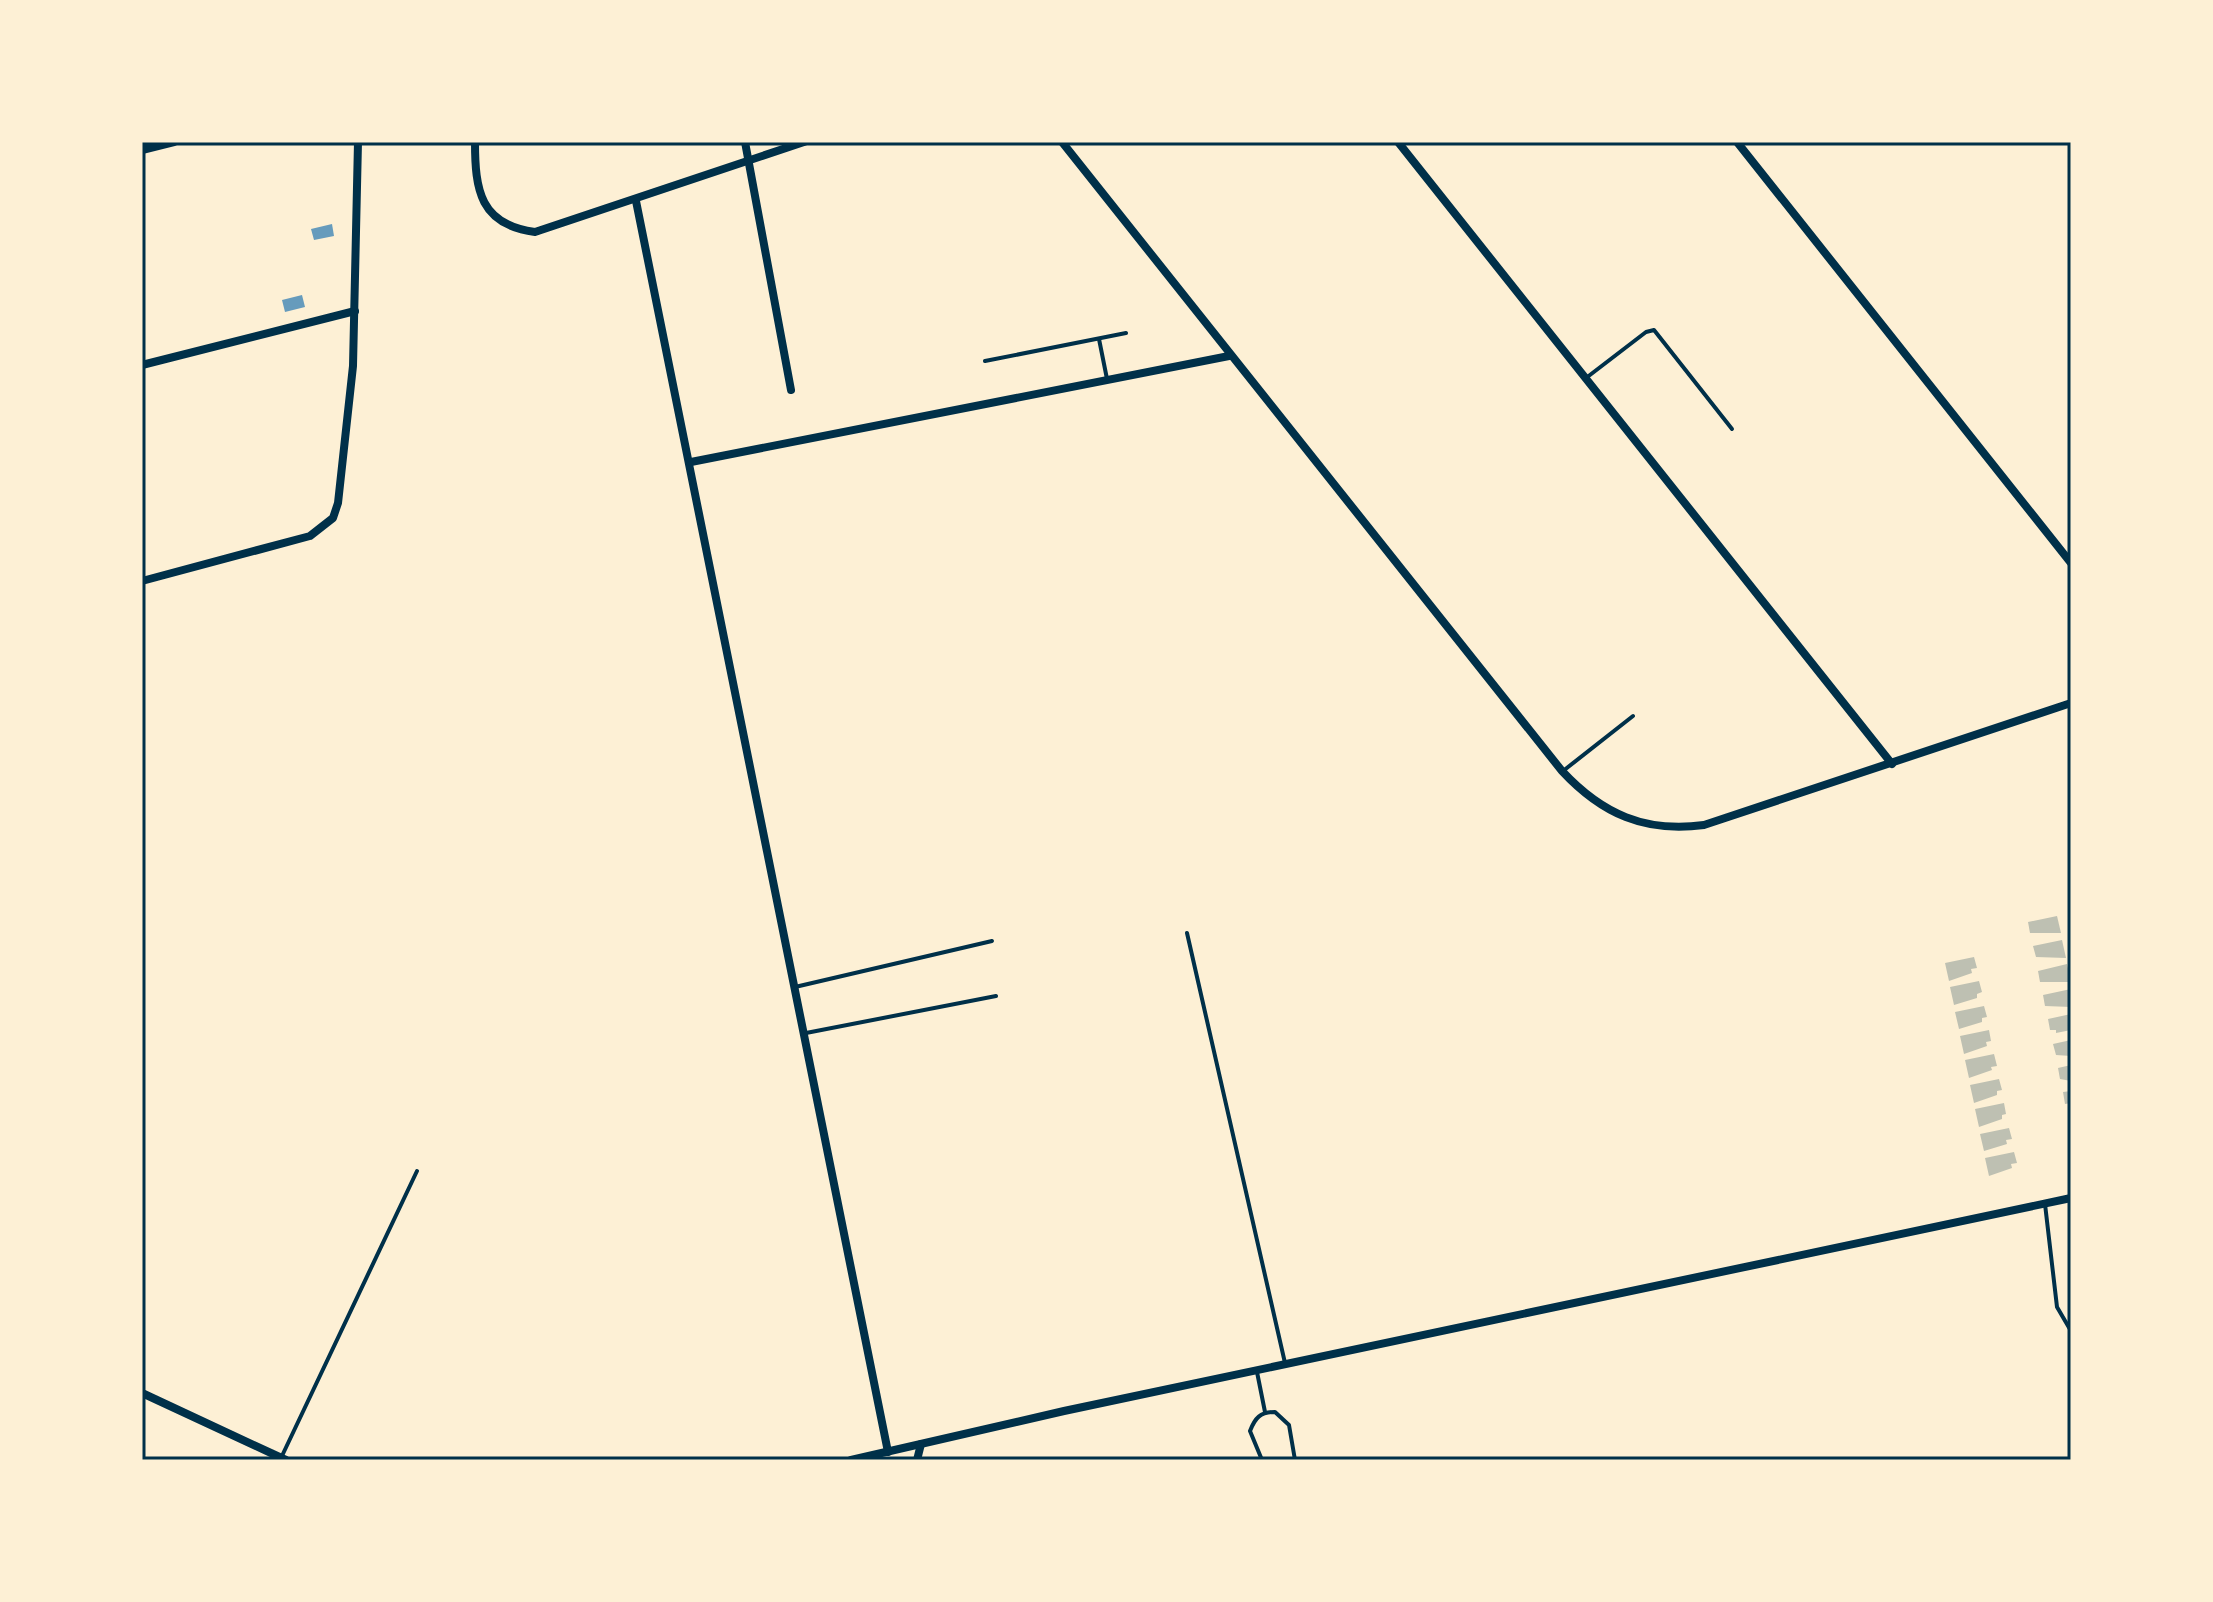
<svg xmlns="http://www.w3.org/2000/svg" width="2213" height="1602" viewBox="0 0 2213 1602" font-family="Quicksand,sans-serif">
  <style>
    .water { fill: #669bbc }
    .building { fill: #bec0b2 }
    .lines { fill: none; stroke-linecap: round; stroke-linejoin: round }
    .service { stroke: #003049; stroke-width: 4 }
    .minor { stroke: #003049; stroke-width: 8 }
    .neatline { fill: none; stroke: #003049; stroke-width: 3 }
  </style>
  <rect width="100%" height="100%" fill="#fdf0d5"/>
  <g class="water">
    <polygon points="332,224 334,236 314,240 311,229"/>
    <polygon points="302,295 305,307 285,312 282,300"/>
  </g>
  <g class="building">
    <polygon points="2057,916 2061,933 2030,933 2028,922"/>
    <polygon points="2062,940 2066,958 2036,957 2033,946"/>
    <polygon points="1974,957 1977,968 1971,969 1972,973 1949,981 1945,963"/>
    <polygon points="2067,964 2071,982 2040,982 2038,971"/>
    <polygon points="1979,981 1982,992 1977,994 1977,998 1954,1005 1950,987"/>
    <polygon points="2071,989 2071,1007 2045,1006 2043,995"/>
    <polygon points="1984,1006 1987,1017 1982,1018 1982,1022 1959,1029 1955,1012"/>
    <polygon points="2071,1014 2071,1030 2056,1033 2056,1030 2050,1030 2048,1019"/>
    <polygon points="1989,1030 1991,1041 1986,1042 1987,1046 1964,1054 1960,1036"/>
    <polygon points="2071,1040 2071,1056 2056,1055 2053,1044"/>
    <polygon points="1994,1054 1997,1066 1991,1067 1992,1070 1969,1078 1965,1060"/>
    <polygon points="2071,1065 2071,1081 2060,1079 2058,1068"/>
    <polygon points="1999,1079 2002,1090 1997,1091 1997,1095 1974,1103 1970,1085"/>
    <polygon points="2071,1091 2071,1103 2065,1104 2063,1092"/>
    <polygon points="2004,1103 2006,1114 2002,1115 2002,1119 1979,1127 1975,1109"/>
    <polygon points="2009,1128 2012,1139 2006,1140 2007,1144 1984,1151 1980,1134"/>
    <polygon points="2014,1152 2017,1163 2011,1164 2012,1168 1989,1176 1985,1158"/>
  </g>
  <g class="lines">
    <g class="service">
      <polyline points="1099,339 1107,379"/>
      <polyline points="985,361 1126,333"/>
      <polyline points="1586,378 1646,332 1654,330 1732,429"/>
      <polyline points="1563,771 1633,716"/>
      <polyline points="1187,933 1285,1363"/>
      <polyline points="795,987 992,941"/>
      <polyline points="806,1033 996,996"/>
      <polyline points="2045,1204 2057,1307 2071,1331"/>
      <polyline points="1257,1372 1265,1412"/>
      <polyline points="281,1458 417,1171"/>
      <path d="M1262,1460L1250,1431C1255,1418 1260,1412 1275,1412L1289,1425L1295,1460"/>
    </g>
    <g class="minor">
      <path d="M475,142C475,190 480,225 535,232L804,142"/>
      <polyline points="745,142 791,390"/>
      <path d="M1062,142L1562,771C1602,814 1645,833 1704,825L2071,703"/>
      <polyline points="1398,142 1892,764"/>
      <polyline points="1737,142 2071,563"/>
      <polyline points="142,150 174,142"/>
      <polyline points="636,201 888,1452"/>
      <polyline points="142,365 355,311"/>
      <polyline points="691,462 1229,356"/>
      <polyline points="142,581 310,536 333,518 338,503 353,366 358,142"/>
      <polyline points="142,1393 286,1460"/>
      <polyline points="851,1460 1064,1411 2071,1198"/>
      <polyline points="917,1460 921,1444"/>
    </g>
  </g>
  <rect width="2213" height="1602" fill="none" stroke="#fdf0d5" stroke-width="288"/>
  <rect x="144" y="144" width="1925" height="1314" class="neatline"/>
</svg>
